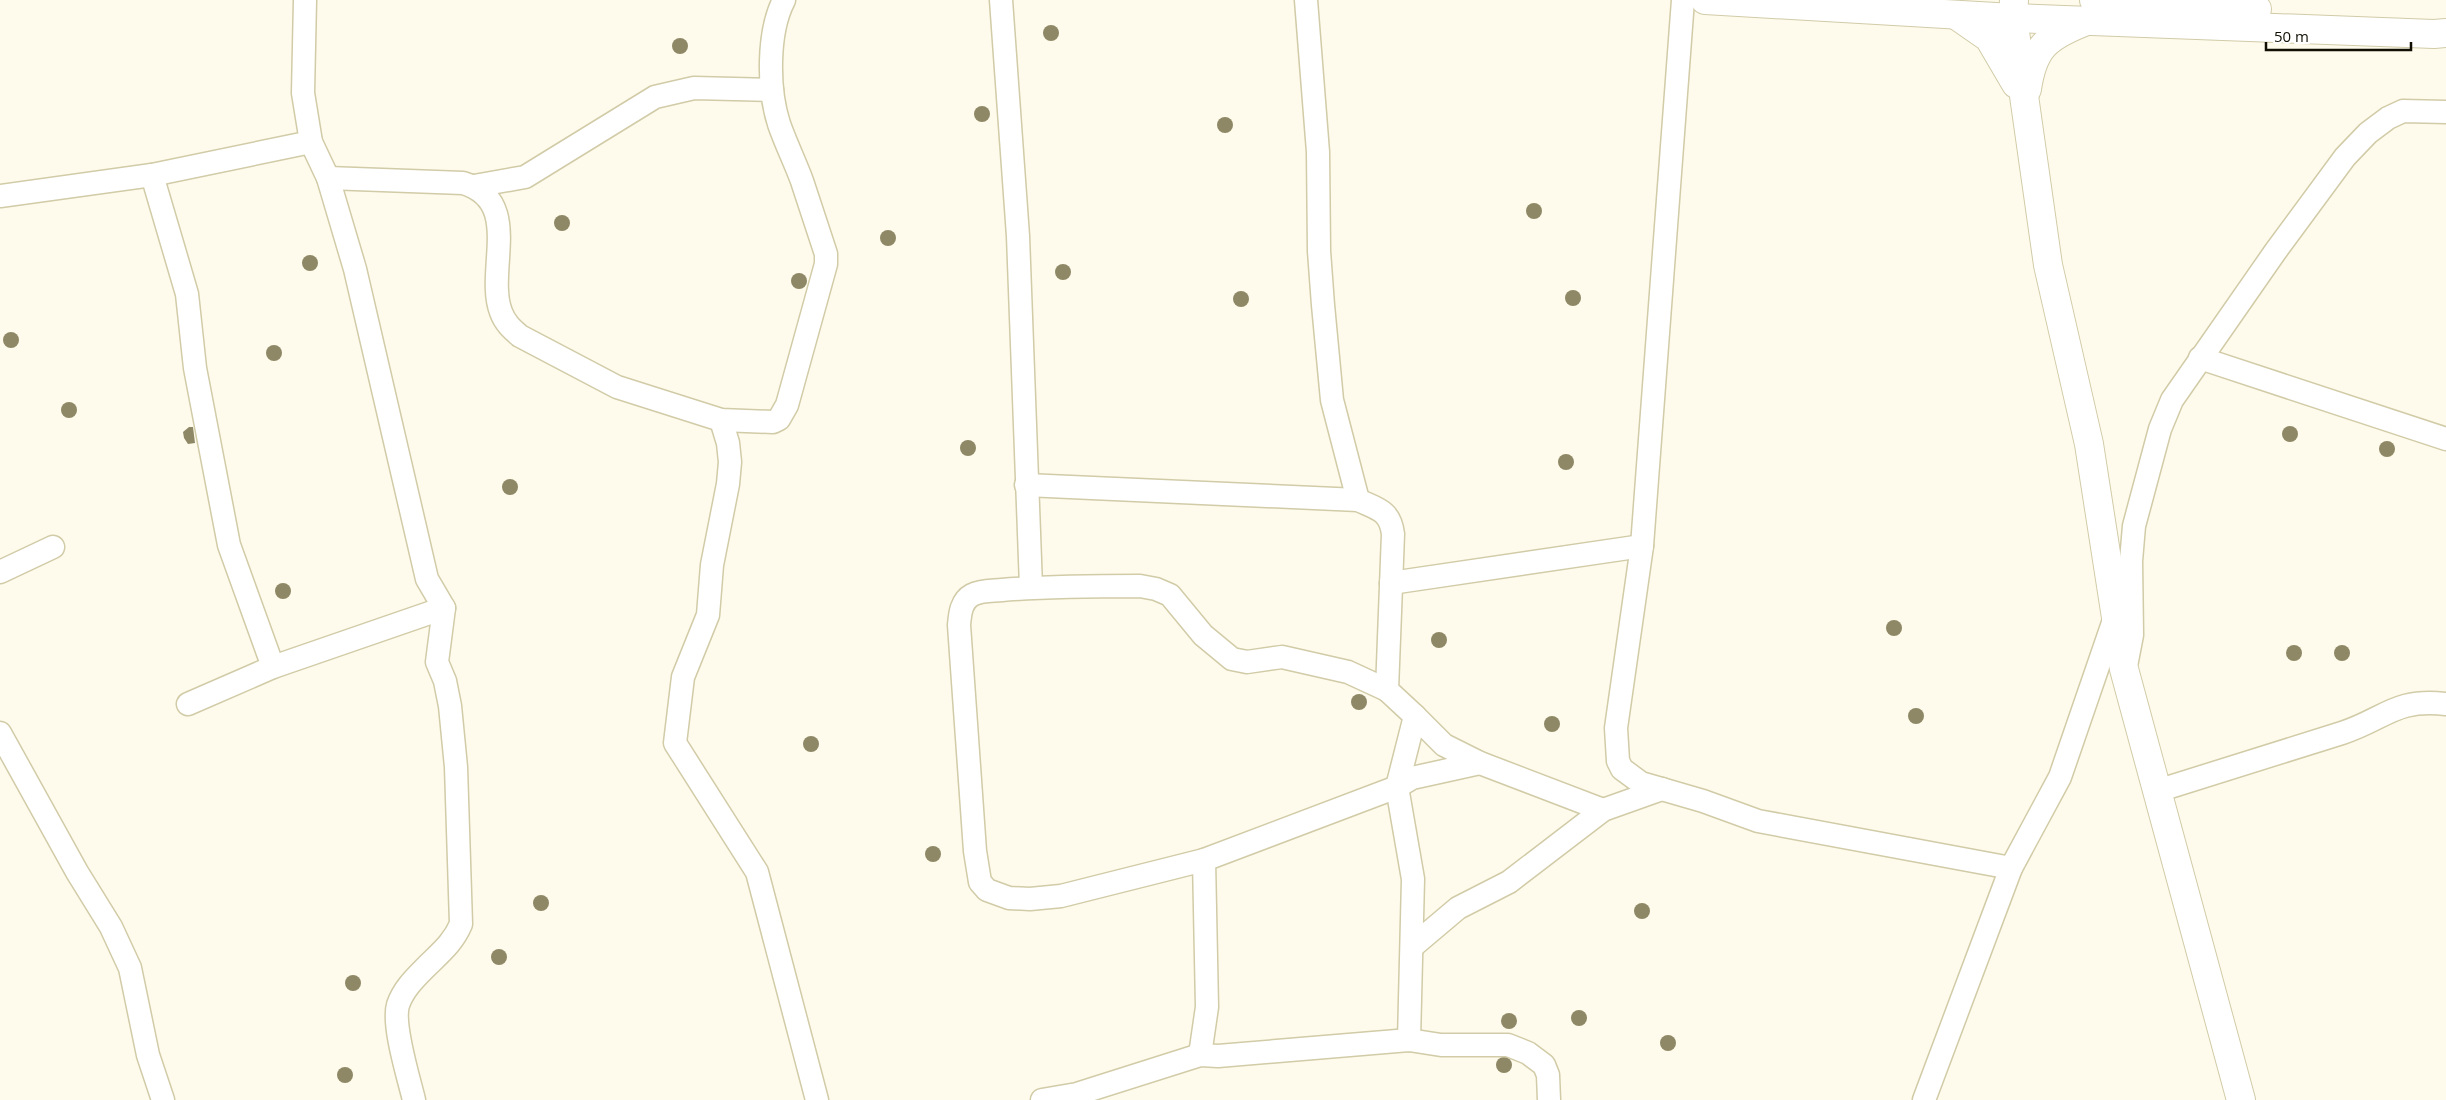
<svg xmlns="http://www.w3.org/2000/svg" width="2446" height="1100" viewBox="0 0 2446 1100" font-family="'Open Sans',sans-serif">
  <style>
    .building { fill: #8e8866 }
    .lines { fill: none; stroke-linecap: round; stroke-linejoin: round }
    .minor-casing { stroke: #d1cba7; stroke-width: 25 }
    .tertiary-casing { stroke: #d1cba7; stroke-width: 30 }
    .minor { stroke: #fff; stroke-width: 22 }
    .tertiary { stroke: #fff; stroke-width: 28 }
  </style>
  <rect width="100%" height="100%" fill="#fefbec"/>
  <g class="building">
    <circle cx="1051" cy="33" r="8"/>
    <circle cx="680" cy="46" r="8"/>
    <circle cx="982" cy="114" r="8"/>
    <circle cx="1225" cy="125" r="8"/>
    <circle cx="1534" cy="211" r="8"/>
    <circle cx="562" cy="223" r="8"/>
    <circle cx="888" cy="238" r="8"/>
    <circle cx="310" cy="263" r="8"/>
    <circle cx="1063" cy="272" r="8"/>
    <circle cx="799" cy="281" r="8"/>
    <circle cx="1573" cy="298" r="8"/>
    <circle cx="1241" cy="299" r="8"/>
    <circle cx="11" cy="340" r="8"/>
    <circle cx="274" cy="353" r="8"/>
    <circle cx="69" cy="410" r="8"/>
    <circle cx="2290" cy="434" r="8"/>
    <polygon points="189,427 193,427 195,443 188,444 184,438 183,432"/>
    <circle cx="968" cy="448" r="8"/>
    <circle cx="2387" cy="449" r="8"/>
    <circle cx="1566" cy="462" r="8"/>
    <circle cx="510" cy="487" r="8"/>
    <circle cx="283" cy="591" r="8"/>
    <circle cx="1894" cy="628" r="8"/>
    <circle cx="1439" cy="640" r="8"/>
    <circle cx="2294" cy="653" r="8"/>
    <circle cx="2342" cy="653" r="8"/>
    <circle cx="1359" cy="702" r="8"/>
    <circle cx="1916" cy="716" r="8"/>
    <circle cx="1552" cy="724" r="8"/>
    <circle cx="811" cy="744" r="8"/>
    <circle cx="933" cy="854" r="8"/>
    <circle cx="541" cy="903" r="8"/>
    <circle cx="1642" cy="911" r="8"/>
    <circle cx="499" cy="957" r="8"/>
    <circle cx="353" cy="983" r="8"/>
    <circle cx="1579" cy="1018" r="8"/>
    <circle cx="1509" cy="1021" r="8"/>
    <circle cx="1668" cy="1043" r="8"/>
    <circle cx="1504" cy="1065" r="8"/>
    <circle cx="345" cy="1075" r="8"/>
  </g>
  <g class="lines">
    <defs>
      <g id="minor">
        <path d="M305,0L303,93L311,142L328,178L355,269L427,579L444,608L437,662L445,681L450,706L456,767L461,924C453,943 440,953 425,968C414,979 403,990 398,1005C392,1025 409,1079 414,1100"/>
        <polyline points="1001,0 1018,236 1031,587"/>
        <polyline points="1306,0 1318,152 1319,251 1323,305 1332,400 1358,500"/>
        <polyline points="1683,0 1642,546 1616,728 1618,761 1622,769 1641,783 1703,801 1758,821 2011,868"/>
        <polyline points="152,175 187,294 195,368 229,545 273,667"/>
        <path d="M328,178L463,183C524,201 485,271 501,312C505,323 512,329 520,336L617,387L721,420L773,422L779,419L787,405L826,264V254C818,230 810,205 802,181C795,162 786,144 779,124C768,90 767,33 784,0"/>
        <polyline points="474,186 525,177 655,97 694,88 772,90"/>
        <polyline points="0,196 152,175 311,142"/>
        <polyline points="2200,358 2446,439"/>
        <polyline points="721,420 728,443 730,462 728,484 712,565 708,615 683,677 675,743 757,872 817,1100"/>
        <path d="M1026,485L1358,500C1377,509 1390,510 1393,534L1387,690L1415,716L1397,787L1413,879L1409,1040"/>
        <polyline points="0,572 53,547"/>
        <polyline points="1391,583 1642,546"/>
        <polyline points="2127,661 2132,635 2131,561 2134,526 2160,429 2172,400 2275,252 2345,157 2368,133 2388,118 2403,111 2446,112"/>
        <path d="M1387,690L1348,672L1282,657L1247,662L1232,659L1203,635L1170,595L1156,589L1140,586C1094,586 1048,586 1002,590C993,591 981,590 972,595C961,601 960,614 959,625L975,851L980,882L987,890L1009,898L1030,899L1061,896L1204,860L1397,787L1412,778L1480,763"/>
        <polyline points="188,704 273,667 444,608"/>
        <polyline points="1415,716 1444,745 1480,763 1603,810"/>
        <polyline points="0,733 77,872 111,927 130,968 148,1055 163,1100"/>
        <path d="M2157,791C2218,772 2280,753 2342,733C2385,719 2395,698 2446,704"/>
        <polyline points="1413,946 1458,908 1509,882 1603,810 1662,789"/>
        <polyline points="1200,1055 1207,1007 1204,860"/>
        <polyline points="1042,1100 1077,1094 1200,1055 1218,1056 1409,1040 1441,1045 1508,1045 1528,1053 1544,1065 1548,1075 1549,1100"/>
        <polyline points="1924,1100 2011,868 2060,777 2115,617"/>
      </g>
      <g id="tertiary">
        <polyline points="1705,0 2013,18 2434,34 2446,33"/>
        <polyline points="2014,0 2013,18 2048,265 2089,444 2124,669 2241,1100"/>
        <polyline points="2094,0 2257,9"/>
        <polyline points="1956,15 1989,38 2016,84"/>
        <path d="M2027,89C2033,48 2046,37 2084,22"/>
      </g>
    </defs>
    <use href="#minor" class="minor-casing"/>
    <use href="#tertiary" class="tertiary-casing"/>
    <use href="#minor" class="minor"/>
    <use href="#tertiary" class="tertiary"/>
  </g>
  <path d="M2266 42v8h145v-8" fill="none" stroke="#110f03" stroke-width="2.5"/>
  <text x="2274" y="42" font-size="15" fill="#110f03" stroke="#ffffff" stroke-width="4" paint-order="stroke">50 m</text>
</svg>
